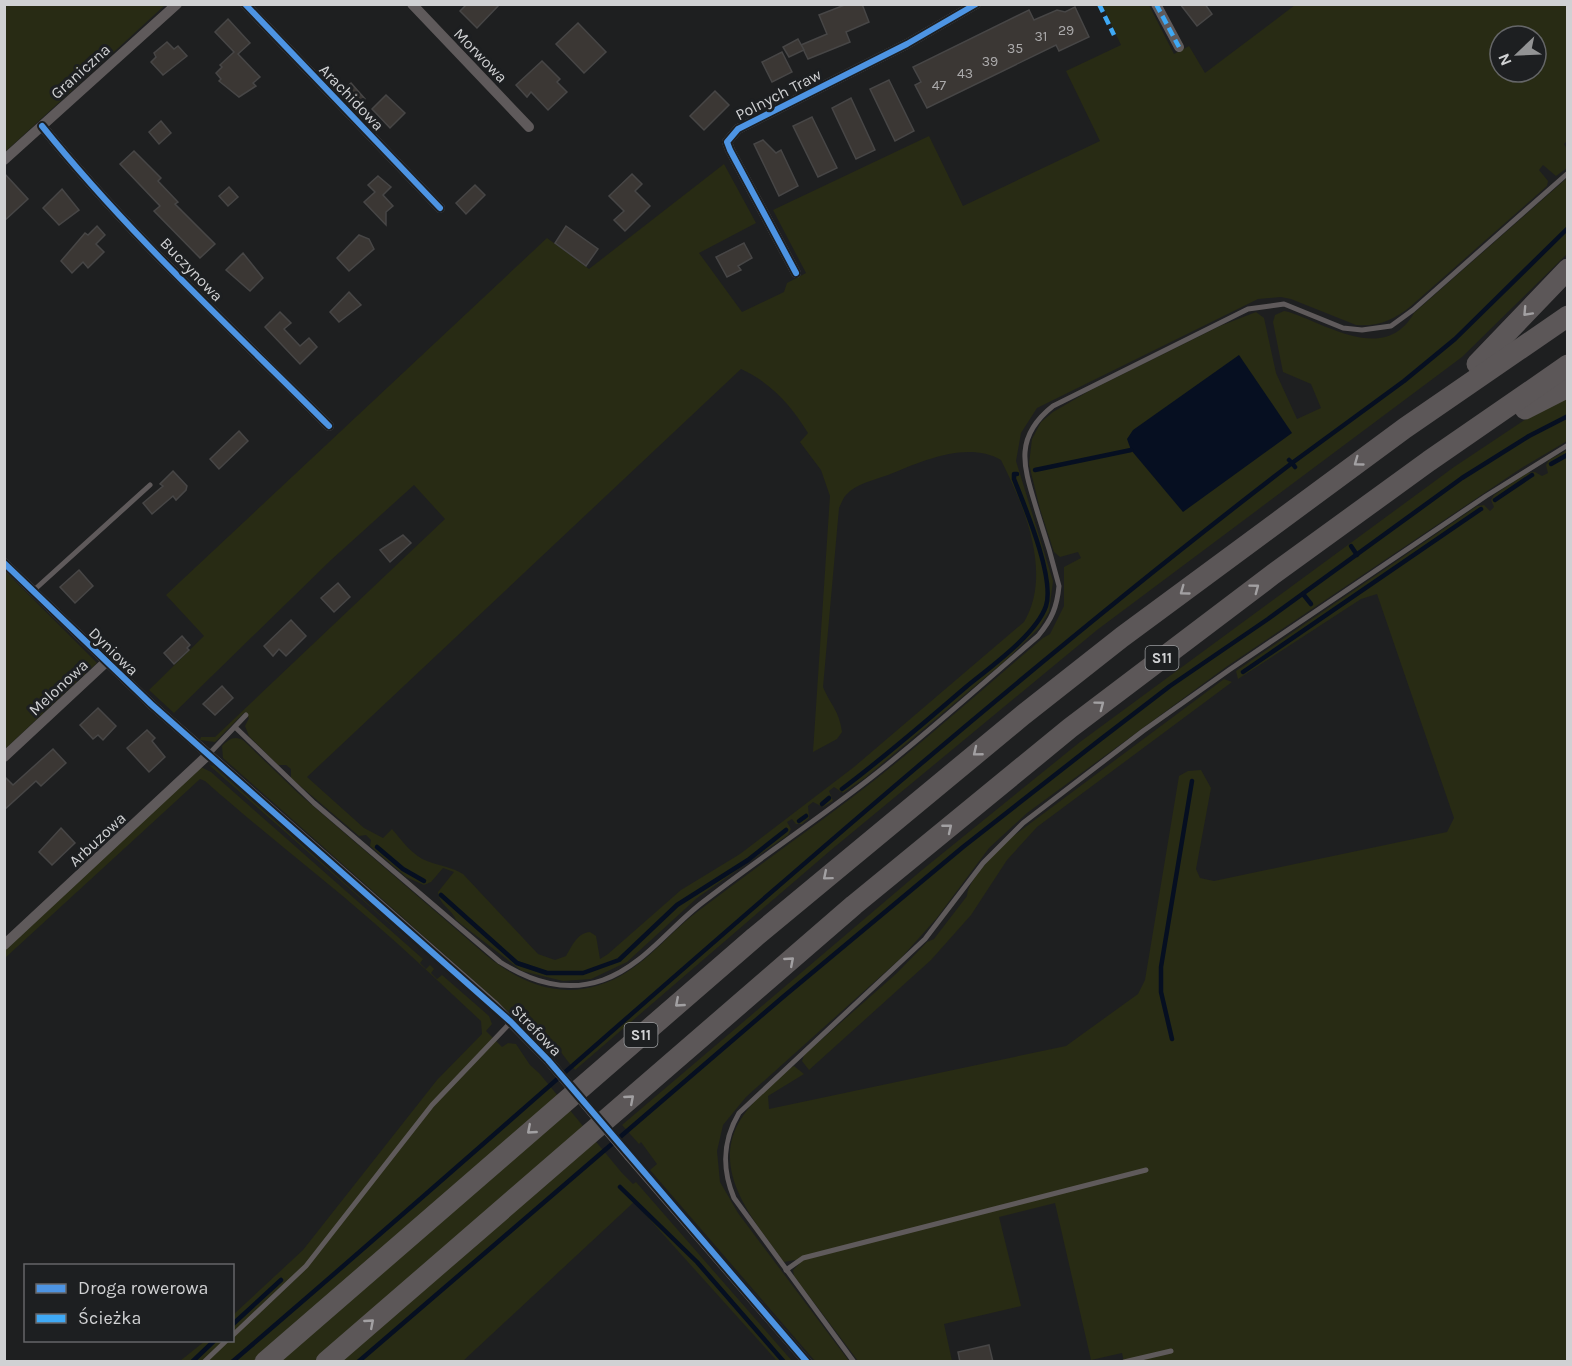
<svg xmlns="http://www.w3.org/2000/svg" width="1572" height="1366" viewBox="0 0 1572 1366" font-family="Karla,sans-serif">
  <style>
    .green { fill: #282b14; fill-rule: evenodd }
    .water { fill: #060f21 }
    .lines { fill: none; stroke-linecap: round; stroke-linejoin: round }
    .stream { stroke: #060f21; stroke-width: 4.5 }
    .building { fill: #3b3734; stroke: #474646; stroke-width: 1.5 }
    .service { stroke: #5f5a5b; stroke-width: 5 }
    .minor { stroke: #5f5a5b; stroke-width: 10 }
    .motorway { stroke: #5c5758; stroke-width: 21 }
    .minor-bridge { stroke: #5f5a5b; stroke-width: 10 }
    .quiet { stroke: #3fa9f5; stroke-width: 4.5; stroke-dasharray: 9 4.5; stroke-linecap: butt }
    .cycleway-casing { stroke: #1d1f21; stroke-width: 10 }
    .cycleway { stroke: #4d94e3; stroke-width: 6 }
    .oneway { stroke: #a2a0a2 }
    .labels { text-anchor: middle; stroke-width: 6; stroke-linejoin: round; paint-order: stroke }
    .number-label { font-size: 14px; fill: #abaaab }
    .shield { fill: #1d1f21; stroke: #9a9c9e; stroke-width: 1.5 }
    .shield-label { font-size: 15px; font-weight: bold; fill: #d0d1d3 }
    .street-label { font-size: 16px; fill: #d0d1d3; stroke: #1d1f21 }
  </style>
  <rect width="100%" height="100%" fill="#1e1f20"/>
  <g class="green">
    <polygon points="5,4 165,4 165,5 5,152"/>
    <path d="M1102,5H1149L1174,54L1189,46L1205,73L1295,5H1567L1568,140L1564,144L1567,149V168L1556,176L1543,165L1539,170L1548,181L1547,186L1411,306C1394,320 1378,327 1356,325L1291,299L1281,297L1258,299L1037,408L1021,433L1016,461L1053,581L1049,612L1039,628L1004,662L865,778L843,793L834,787L829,791L833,801L823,807L813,802L808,806L809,818L802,824H796L792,819L787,822L791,829L788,835L697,898L627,962L591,979L563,981L522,971L456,920C452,909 439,905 438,892L454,872L443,868L431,882L424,885L406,877L370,846L371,840L366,835L359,836L291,778V769L286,765H278L249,736L245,726L249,718L244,713L215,742L200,740L201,737H215L445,519L414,485L331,560L174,713L149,690L204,636L166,595L547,238L589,269L724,164L756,223L699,253L742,312L784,292L787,283L806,273L773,210L929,136L963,206L1100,141L1066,71L1121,45ZM1500,36H1536V72H1500ZM741,369C771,383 791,405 808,433L800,442L821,470L830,496L813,752L837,739L842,732C839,710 831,706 823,687L839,508C841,504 843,498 846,495C855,484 874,480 888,475C920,462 967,440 1001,460C1024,506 1053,573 1024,622L854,767L740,854L681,890L608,954L600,959L596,936L590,932C577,933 572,946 566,956L555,960L538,954L463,874C452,867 440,866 427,861C413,856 402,841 392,829L383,838L364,828L307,777Z"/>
    <path d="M1567,178V254L1462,357L1097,630L831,850L575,1070C562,1055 557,1044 541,1032L535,1038L497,1001L223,758L222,746C229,739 235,735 244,741L298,793L486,955C519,982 557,999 599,985C640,973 664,937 697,912C756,867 817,825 876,779C933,734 987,685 1043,638L1050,634L1064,606V567L1081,558L1078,552L1060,557L1054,552L1040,509L1029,464L1032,439L1041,422L1053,412L1089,391L1220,326L1256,312L1264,318L1276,373L1297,419L1321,408L1311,384L1283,372L1273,322L1275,315L1284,311L1289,312C1328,325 1385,364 1414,313Z"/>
    <polygon points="1567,397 1567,441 1523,467 1226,667 1027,813 989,848 936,919 901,958 746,1097 723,1125 717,1151 720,1182 738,1213 849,1361 815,1361 650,1170 657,1164 641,1142 639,1144 622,1125 922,870 1080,742 1454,467 1523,421"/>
    <path d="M1567,450V1361L1124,1362L1122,1353L1091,1360L1055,1203L999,1217L1021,1306L944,1324L952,1361H858L794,1276L793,1270L799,1264L795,1260L784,1262C745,1209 698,1155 760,1096C770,1086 781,1072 794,1066L804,1074L768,1096L769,1109L1066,1046L1138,994L1145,980L1179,776L1188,771L1201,770L1211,788L1196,869L1200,878L1214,881L1447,832L1454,818L1377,594L1361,599L1238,679L1236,671L1477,506L1484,505L1490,511L1494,507L1491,500L1494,495L1526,473L1535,472L1542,476L1548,473L1546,465L1549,460Z"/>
    <polygon points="5,571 97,663 5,749"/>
    <path d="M1224,679L1232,682L1037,827L1007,860L971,915L931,960L809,1070L802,1061L804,1055L897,973L927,942L934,939L967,896C968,878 999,850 1012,837Z"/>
    <polygon points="209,765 214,766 426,956"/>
    <path d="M201,767L211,772L423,959L420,963L426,969L430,965L434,969L431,973L437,979L442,975L489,1016L492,1024L486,1031L502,1047L508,1043L516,1044L530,1065L539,1073L622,1173L633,1184L636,1182L792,1361H777L634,1202L463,1361H180L205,1341L232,1340L233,1315L303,1250L437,1080L482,1034L481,1021C445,988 410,954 373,922C318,874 260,830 205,781L200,779L5,958V950Z"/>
  </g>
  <polygon class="water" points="1239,355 1292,433 1183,512 1131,450 1127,439 1133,430"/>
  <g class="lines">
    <g class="stream">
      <polyline points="1551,464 1567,455"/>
      <polyline points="1295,467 1292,463 1404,381 1455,339 1568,228"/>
      <polyline points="1035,470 1131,450"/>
      <polyline points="1495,500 1532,475"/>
      <polyline points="1351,546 1357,555"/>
      <polyline points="1303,594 1311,604"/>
      <polyline points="1243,672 1481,509"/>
      <path d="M842,789C885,757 925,722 966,687C989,668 1036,635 1046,606C1055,578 1025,507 1014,479V474H1017"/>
      <polyline points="822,804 829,798"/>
      <polyline points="799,821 806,816"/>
      <polyline points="377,847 403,869 424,881"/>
      <polyline points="441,895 517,963 547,973 583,973 619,960 677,905 748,860 786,830"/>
      <polyline points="1172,1039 1161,992 1161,967 1192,781"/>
      <polyline points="620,1187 697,1262 784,1362"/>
      <polyline points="232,1325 281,1280"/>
      <polyline points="192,1362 215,1340"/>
      <path d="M232,1362C584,1061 924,745 1292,463L1289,460"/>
      <polyline points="358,1362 783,997 963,847 1097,742 1170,686 1268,619 1462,478 1529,436 1568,416"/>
    </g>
  </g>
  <g class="building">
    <polygon points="467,4 500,4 477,28 460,11"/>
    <polygon points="847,4 862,4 869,22 846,32 850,42 808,59 801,45 827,34 819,15"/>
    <polygon points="1180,4 1205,4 1212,14 1197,26"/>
    <polygon points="1075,7 1089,37 1059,51 1056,45 927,108 915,85 921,82 913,67 1029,10 1034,20 1057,10 1065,12"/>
    <polygon points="228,19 250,43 238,54 260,77 253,83 256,86 239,97 219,81 221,79 216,73 222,67 220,65 234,52 215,32"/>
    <polygon points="578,23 606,52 584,73 556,44"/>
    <polygon points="798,39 804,50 789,57 783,47"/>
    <polygon points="167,42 174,49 178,46 187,56 163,75 151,62 156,57 154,53"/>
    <polygon points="782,52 792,72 772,82 762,62"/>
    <polygon points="542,61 560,79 557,82 567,92 548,110 531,92 527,97 516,85"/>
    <polygon points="889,80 914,131 895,141 870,89"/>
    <polygon points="351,83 365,99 356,107 342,91"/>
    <polygon points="715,91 729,105 704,130 690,116"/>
    <polygon points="386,95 405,113 390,128 372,109"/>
    <polygon points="851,98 875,150 856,159 832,108"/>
    <polygon points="812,117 837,168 818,177 793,126"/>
    <polygon points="161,121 171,133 159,144 149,132"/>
    <polygon points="763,140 776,153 781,150 798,186 779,196 754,144"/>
    <polygon points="134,151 161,178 158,181 178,202 175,204 215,244 200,258 154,211 160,206 120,164"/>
    <polygon points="4,173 28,199 4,221"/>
    <polygon points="632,174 642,184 635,191 650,206 625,231 614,220 624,211 609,196"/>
    <polygon points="378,176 391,187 383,195 393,206 386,212 386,225 364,202 375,192 368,185"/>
    <polygon points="475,185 485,195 466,214 456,203"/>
    <polygon points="229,187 238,197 228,206 219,196"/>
    <polygon points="62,189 79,210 59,225 43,208"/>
    <polygon points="97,226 105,235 96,244 104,252 88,268 83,262 72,273 61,261 85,233 88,235"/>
    <polygon points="566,226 598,249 586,266 555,243"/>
    <polygon points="359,235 369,239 374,249 349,271 337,258"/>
    <polygon points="744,243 752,258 738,266 741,270 727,277 716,257"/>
    <polygon points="243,253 263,278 250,291 226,270"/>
    <polygon points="349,292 361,305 339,322 330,312"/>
    <polygon points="280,312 291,323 284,329 300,346 309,338 317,347 300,364 265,327"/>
    <polygon points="239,431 248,441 219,469 210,459"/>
    <polygon points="173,471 187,486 186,490 176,500 173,496 152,514 143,503 163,486 160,484"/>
    <polygon points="403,535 411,543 390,562 380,550"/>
    <polygon points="79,570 93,586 75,603 60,587"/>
    <polygon points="338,583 350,597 334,612 321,598"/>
    <polygon points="291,620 306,636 286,656 279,649 273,656 264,646"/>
    <polygon points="182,636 190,645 187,648 189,650 174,664 164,653"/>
    <polygon points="222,686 233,698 215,715 203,704"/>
    <polygon points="98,708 116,726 103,740 98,735 93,739 80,725"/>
    <polygon points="147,730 155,738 152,741 165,757 149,772 127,748"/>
    <polygon points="53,749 66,763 41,786 36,781 4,810 4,776 13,785"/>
    <polygon points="61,828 75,843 52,865 39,852"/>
    <polygon points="989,1345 993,1362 960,1362 958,1352"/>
  </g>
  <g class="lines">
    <g class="service">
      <polyline points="33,591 150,485"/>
      <path d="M235,727L314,803L500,962C532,982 566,993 603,980C643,966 670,927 703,902C757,860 814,822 868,780C926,735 982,684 1038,636C1052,619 1057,607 1059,586C1053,562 1046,538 1038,514C1025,470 1011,439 1053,406L1248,309L1284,304L1343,328L1362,330L1391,326L1413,310L1568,173"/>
      <polyline points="209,754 246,715"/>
      <polyline points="786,1270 803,1258 1146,1170"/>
      <polyline points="232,1336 306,1266 432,1105 511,1022"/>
      <polyline points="204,1362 227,1340"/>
      <path d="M854,1362L734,1198C721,1167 723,1140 739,1113L925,939L983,863L1023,823L1143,731L1229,670L1486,496L1568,445"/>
      <polyline points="1124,1362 1171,1351"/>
    </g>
    <g class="minor">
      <polyline points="245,4 440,208"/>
      <polyline points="412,4 529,127"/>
      <polyline points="1156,4 1179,47"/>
      <path d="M42,126C128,233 231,328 329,426"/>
      <polyline points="4,160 177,4"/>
      <polyline points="796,273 730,150 727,142 738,129 907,44 976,4"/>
      <polyline points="4,563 151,704 494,1005 548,1060"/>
      <polyline points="4,757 105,663"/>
      <polyline points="4,945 209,754"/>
      <polyline points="629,1156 807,1362"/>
    </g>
    <g class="motorway">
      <polyline points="1477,364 1568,269"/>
      <polyline points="1525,409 1568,387"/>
      <polyline points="265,1362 755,937 1023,715 1122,637 1405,428 1568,316"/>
      <polyline points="326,1362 854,905 1070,728 1272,575 1429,461 1568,365"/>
    </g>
    <polyline class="minor-bridge" points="548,1060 629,1156"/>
    <g class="quiet">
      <polyline points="1099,4 1114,35"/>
      <polyline points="1156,4 1179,47"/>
    </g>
    <defs>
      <g id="cycleway">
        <polyline points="245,4 440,208"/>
        <path d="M42,126C128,233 231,328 329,426"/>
        <polyline points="796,273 730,150 727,142 738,129 907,44 976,4"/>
        <polyline points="4,563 151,704 511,1022 548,1060 807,1362"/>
      </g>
    </defs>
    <use href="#cycleway" class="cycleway-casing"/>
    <use href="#cycleway" class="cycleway"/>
  </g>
  <defs><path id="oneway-chevron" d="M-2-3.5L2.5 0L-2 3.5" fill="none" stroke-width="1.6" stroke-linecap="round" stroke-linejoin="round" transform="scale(1.5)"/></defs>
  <g class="oneway">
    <use href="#oneway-chevron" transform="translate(1527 312) rotate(133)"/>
    <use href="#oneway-chevron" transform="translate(1358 462) rotate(144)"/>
    <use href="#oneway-chevron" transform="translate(1255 588) rotate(-37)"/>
    <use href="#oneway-chevron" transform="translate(1184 591) rotate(144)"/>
    <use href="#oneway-chevron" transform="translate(1100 705) rotate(-37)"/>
    <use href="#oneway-chevron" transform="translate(977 752) rotate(141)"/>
    <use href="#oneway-chevron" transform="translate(948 828) rotate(-39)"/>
    <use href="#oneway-chevron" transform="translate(827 876) rotate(140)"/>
    <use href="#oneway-chevron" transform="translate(790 961) rotate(-41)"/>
    <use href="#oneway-chevron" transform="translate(679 1003) rotate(139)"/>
    <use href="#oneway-chevron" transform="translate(630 1099) rotate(-41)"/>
    <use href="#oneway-chevron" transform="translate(531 1130) rotate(139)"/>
    <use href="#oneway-chevron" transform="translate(370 1323) rotate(-41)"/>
  </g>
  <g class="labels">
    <g class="number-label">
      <text x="1066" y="35">29</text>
      <text x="1041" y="41">31</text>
      <text x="1015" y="53">35</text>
      <text x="990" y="66">39</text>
      <text x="965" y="78">43</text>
      <text x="939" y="90">47</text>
    </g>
    <g class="shield">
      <rect x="1145.5" y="646" width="33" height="24" rx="4.5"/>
      <rect x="624.5" y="1023" width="33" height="24" rx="4.5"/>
    </g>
    <g class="shield-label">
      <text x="1162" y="663">S11</text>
      <text x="641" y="1040">S11</text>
    </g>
    <g class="street-label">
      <text transform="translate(481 55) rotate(46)" y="6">Morwowa</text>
      <text transform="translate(80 71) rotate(-42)" y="6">Graniczna</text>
      <text transform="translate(778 94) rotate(-27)" y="6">Polnych Traw</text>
      <text transform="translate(352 97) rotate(46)" y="6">Arachidowa</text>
      <text transform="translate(192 269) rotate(46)" y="6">Buczynowa</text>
      <text transform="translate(114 651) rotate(44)" y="6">Dyniowa</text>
      <text transform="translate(58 687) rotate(-43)" y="6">Melonowa</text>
      <text transform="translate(97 839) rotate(-43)" y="6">Arbuzowa</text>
      <text transform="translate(537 1030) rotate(46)" y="6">Strefowa</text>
    </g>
  </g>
  <rect width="1572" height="1366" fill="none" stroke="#d0d1d3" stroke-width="12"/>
  <rect x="24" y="1264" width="210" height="78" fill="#1d1f21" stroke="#656668" stroke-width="1.5"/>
  <rect x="36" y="1284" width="30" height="9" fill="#4d94e3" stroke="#656668" stroke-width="1.5"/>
  <text x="78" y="1294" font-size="18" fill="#d0d1d3">Droga rowerowa</text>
  <rect x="36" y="1314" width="30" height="9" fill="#3fa9f5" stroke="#656668" stroke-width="1.5"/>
  <text x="78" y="1324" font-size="18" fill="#d0d1d3">Ścieżka</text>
  <g transform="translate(1518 54) rotate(247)"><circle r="28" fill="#1d1f21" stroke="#656668" stroke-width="1.5"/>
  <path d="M0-4.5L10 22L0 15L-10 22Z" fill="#929394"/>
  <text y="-9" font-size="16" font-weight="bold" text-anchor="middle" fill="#d0d1d3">N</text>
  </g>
</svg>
